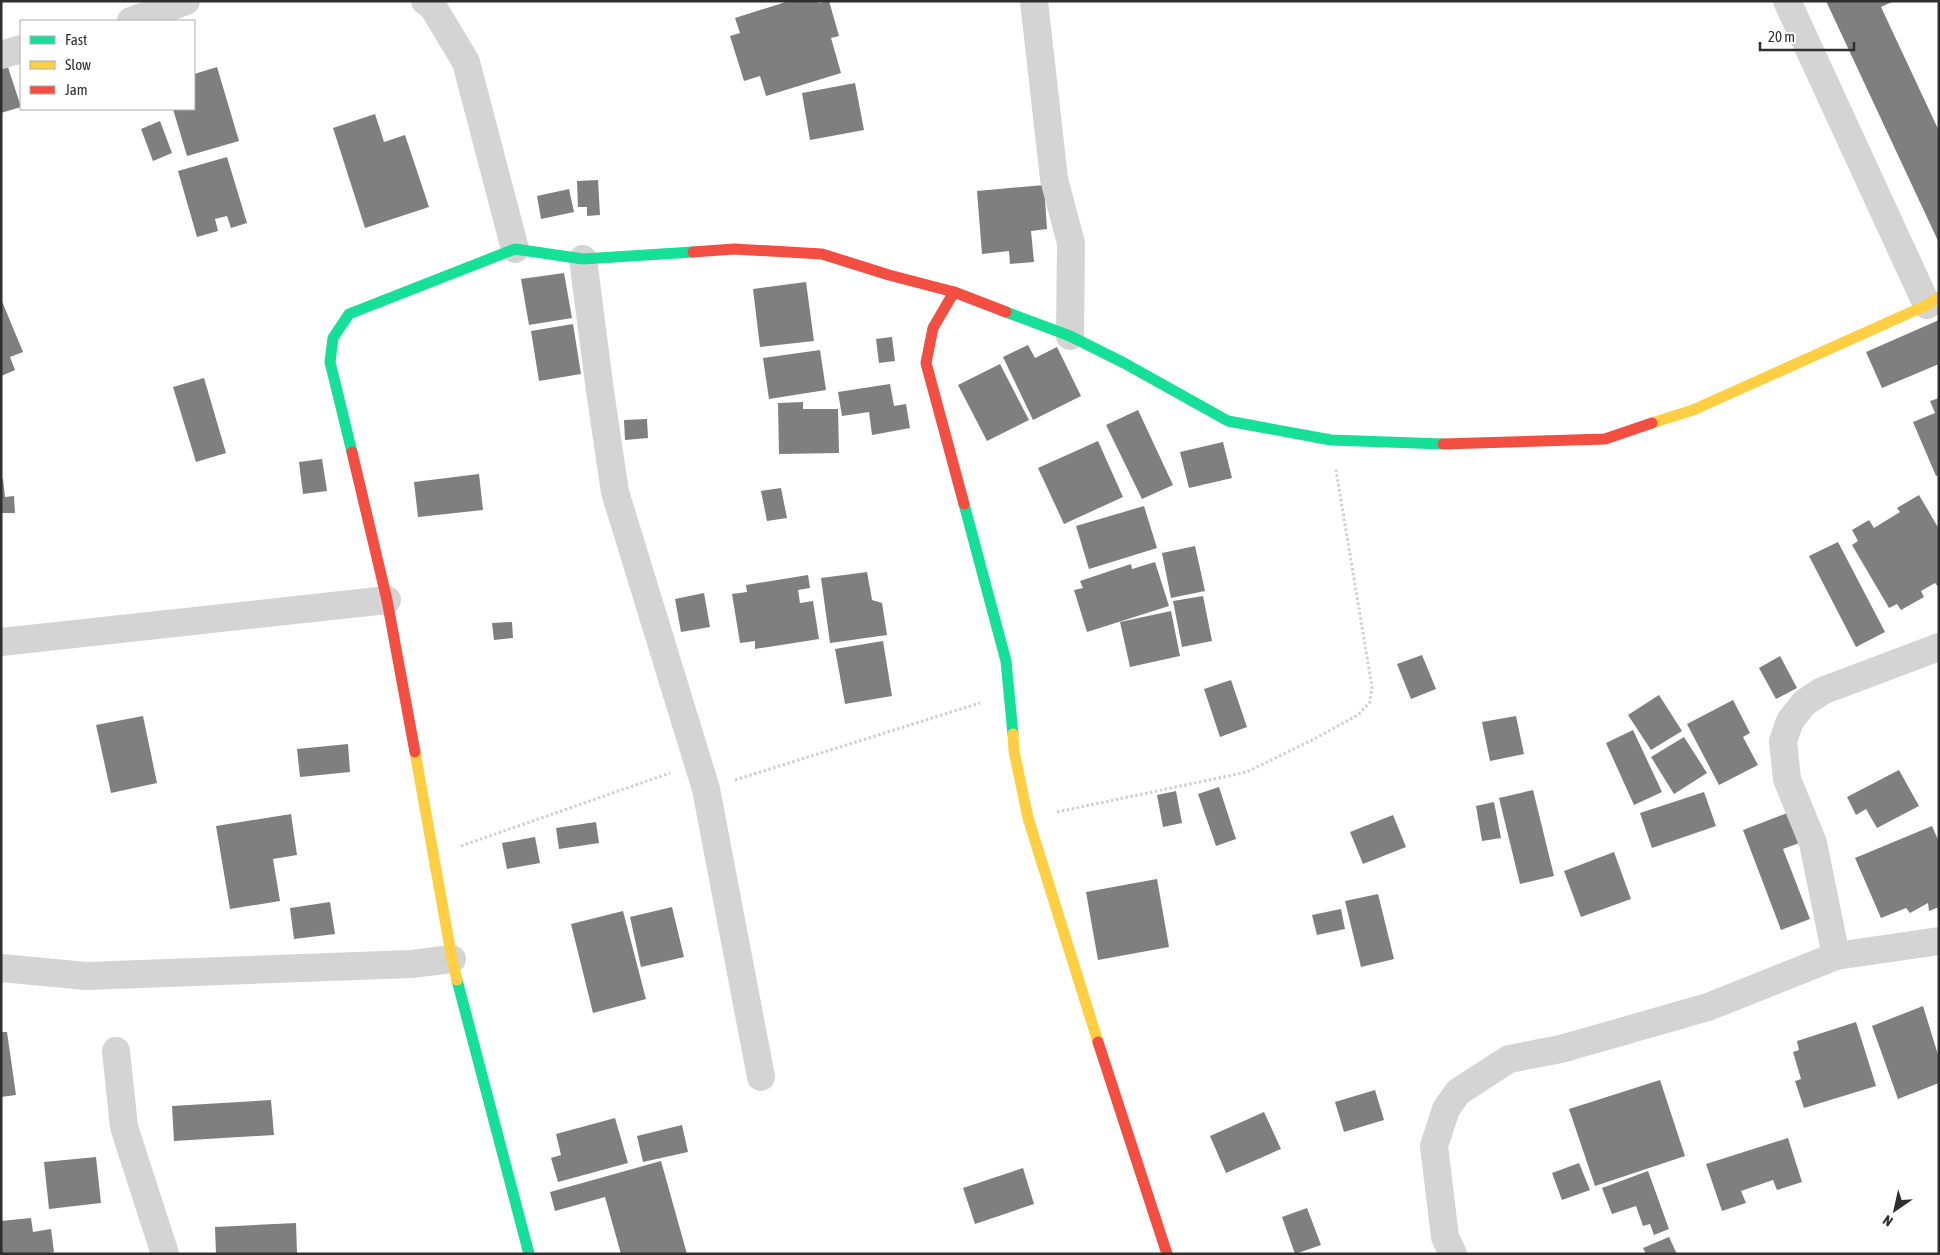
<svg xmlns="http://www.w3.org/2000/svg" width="1940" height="1255" viewBox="0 0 1940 1255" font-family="'Asap Condensed',sans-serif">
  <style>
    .building { fill: #7f7f7f }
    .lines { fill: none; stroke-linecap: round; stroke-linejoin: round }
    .path { stroke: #d0d0d0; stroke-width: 3; stroke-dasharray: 2.5 2.5; stroke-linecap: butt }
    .street { stroke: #d4d4d4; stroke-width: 28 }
    .fast { stroke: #16e098; stroke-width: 11 }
    .slow { stroke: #ffcf43; stroke-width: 11 }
    .jam { stroke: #f24e42; stroke-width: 11 }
  </style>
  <rect width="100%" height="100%" fill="#fff"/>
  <g class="building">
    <polygon points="789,1 818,1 818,3 829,1 839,36 831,38 841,73 766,96 760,76 744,81 730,36 740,33 735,18"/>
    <polygon points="1826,1 1894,1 1881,7 1939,131 1939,243"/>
    <polygon points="6,61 21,107 1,113 1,63"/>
    <polygon points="217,67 239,141 187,156 173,109 194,109 194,74"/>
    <polygon points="855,83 864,130 810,140 802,93"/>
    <polygon points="375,114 384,142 405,135 429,207 365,228 333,128"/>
    <polygon points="160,121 172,153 153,161 141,129"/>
    <polygon points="227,157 247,223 231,228 227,216 215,219 218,231 197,237 178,171"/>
    <polygon points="598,180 600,215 587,216 587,207 578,207 577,181"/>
    <polygon points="1044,185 1047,229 1031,231 1034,262 1010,264 1009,251 982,254 977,191"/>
    <polygon points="569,189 574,212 541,219 537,196"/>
    <polygon points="564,273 572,318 529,325 521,279"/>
    <polygon points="806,282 814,341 760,347 753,289"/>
    <polygon points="1,299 23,352 10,357 15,370 1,376"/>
    <polygon points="1939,320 1939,364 1882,388 1866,352"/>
    <polygon points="573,324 581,374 539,381 531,331"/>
    <polygon points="892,337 895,361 879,363 876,339"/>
    <polygon points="1028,345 1035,358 1057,347 1081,396 1033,420 1003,357"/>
    <polygon points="820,350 826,390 769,399 763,358"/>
    <polygon points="1000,364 1029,420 987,441 958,385"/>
    <polygon points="204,378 226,453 196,462 173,387"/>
    <polygon points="890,384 894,406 906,404 910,428 872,435 869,412 842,416 838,392"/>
    <polygon points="1939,398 1939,475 1936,476 1913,422 1935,413 1930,401"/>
    <polygon points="803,402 803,409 838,409 839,453 779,454 778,403"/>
    <polygon points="1138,410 1173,485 1142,499 1106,425"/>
    <polygon points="647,419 648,438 625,440 624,420"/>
    <polygon points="1098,441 1123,497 1064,524 1038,468"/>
    <polygon points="1223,442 1232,478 1189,488 1180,452"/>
    <polygon points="322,459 327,491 303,494 299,462"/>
    <polygon points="479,474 483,510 418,517 414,482"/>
    <polygon points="1,479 3,479 5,497 14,496 15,513 1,513"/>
    <polygon points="781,488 787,518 767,521 761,491"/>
    <polygon points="1919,495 1939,529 1939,588 1935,583 1921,591 1924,597 1901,610 1897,604 1889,608 1852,545 1858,541 1852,530 1869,520 1874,528 1900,512 1897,508"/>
    <polygon points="1144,506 1157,548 1089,569 1076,526"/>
    <polygon points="1838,542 1885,632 1856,647 1809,556"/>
    <polygon points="1195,546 1205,591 1171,598 1162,553"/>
    <polygon points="1155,562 1169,606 1087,632 1074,590 1083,588 1080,581 1131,564 1132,569"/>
    <polygon points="867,572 872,600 882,603 887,635 830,643 821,578"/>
    <polygon points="808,575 810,588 798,590 800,603 813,601 819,639 755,649 755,641 740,643 732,594 747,592 746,585"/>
    <polygon points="704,593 710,627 681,632 675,599"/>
    <polygon points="1203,596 1212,641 1182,647 1173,601"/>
    <polygon points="1171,611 1180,656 1130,667 1120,622"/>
    <polygon points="512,622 513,638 494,640 492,623"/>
    <polygon points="883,641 892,696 845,704 835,649"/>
    <polygon points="1422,655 1436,689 1411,699 1397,664"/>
    <polygon points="1780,656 1797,688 1776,699 1759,668"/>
    <polygon points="1231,680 1247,727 1220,737 1204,689"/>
    <polygon points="1659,695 1682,731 1651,750 1628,715"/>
    <polygon points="1733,700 1750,733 1743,737 1758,765 1719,785 1687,724"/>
    <polygon points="143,716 157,783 111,793 96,725"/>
    <polygon points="1516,716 1524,754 1490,761 1482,722"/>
    <polygon points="1633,730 1662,792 1634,805 1606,743"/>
    <polygon points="1684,737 1707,773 1674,794 1651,757"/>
    <polygon points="348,744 350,772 300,777 297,749"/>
    <polygon points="1899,770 1919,806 1877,828 1866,809 1856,815 1847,797"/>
    <polygon points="1219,787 1236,839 1216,846 1198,794"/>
    <polygon points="1533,790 1554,876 1520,884 1499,798"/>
    <polygon points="1176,791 1182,823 1163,827 1157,795"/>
    <polygon points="1704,792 1716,826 1652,848 1640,813"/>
    <polygon points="1494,802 1501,838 1482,841 1476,806"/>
    <polygon points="1790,812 1802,842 1783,849 1810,919 1781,930 1743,830"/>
    <polygon points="291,814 297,855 273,859 280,901 230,909 216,826"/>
    <polygon points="1393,815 1406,847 1363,864 1350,832"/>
    <polygon points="596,822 599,843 559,849 556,828"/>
    <polygon points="1932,826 1939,842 1939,907 1929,911 1928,903 1910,913 1906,908 1881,918 1855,858"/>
    <polygon points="535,837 540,863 507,869 502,843"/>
    <polygon points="1614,852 1631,899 1581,917 1564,871"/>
    <polygon points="1157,879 1169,947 1098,960 1086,892"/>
    <polygon points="1378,894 1394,959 1361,967 1345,901"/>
    <polygon points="330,902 335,934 294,939 290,908"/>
    <polygon points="672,907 684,957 641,967 630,917"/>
    <polygon points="1341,909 1345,929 1317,935 1312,915"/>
    <polygon points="623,911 646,999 593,1013 571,924"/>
    <polygon points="1923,1006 1939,1058 1939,1083 1898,1099 1872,1026"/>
    <polygon points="1856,1022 1876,1086 1804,1108 1795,1081 1801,1079 1793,1052 1799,1050 1797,1041"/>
    <polygon points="1,1032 7,1032 16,1095 1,1097"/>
    <polygon points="1660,1080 1685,1156 1595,1186 1569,1109"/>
    <polygon points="1375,1090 1384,1120 1344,1132 1335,1102"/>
    <polygon points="271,1100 274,1135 174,1141 172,1106"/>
    <polygon points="1264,1112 1281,1149 1226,1173 1210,1136"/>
    <polygon points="615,1118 628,1163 558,1182 551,1158 561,1155 556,1134"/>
    <polygon points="682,1125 688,1152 643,1162 637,1136"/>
    <polygon points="1788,1138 1802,1182 1777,1190 1773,1180 1741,1191 1746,1203 1722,1211 1706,1164"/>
    <polygon points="96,1157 101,1203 49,1209 44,1162"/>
    <polygon points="661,1161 687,1254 621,1254 605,1197 555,1211 550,1192"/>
    <polygon points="1579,1163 1590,1190 1562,1200 1552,1173"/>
    <polygon points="1023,1168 1034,1204 975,1224 963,1188"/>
    <polygon points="1648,1171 1669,1229 1654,1235 1650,1224 1643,1226 1636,1206 1612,1214 1602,1188"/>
    <polygon points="1307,1208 1321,1245 1295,1254 1282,1217"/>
    <polygon points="31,1218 33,1232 51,1229 54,1252 46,1254 1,1254 1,1221"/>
    <polygon points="296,1223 297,1254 216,1254 215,1227"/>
    <polygon points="1669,1237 1677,1254 1646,1254 1643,1248"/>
  </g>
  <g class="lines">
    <g class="path">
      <polyline points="735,780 980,703"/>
      <polyline points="1057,812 1247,772 1314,739 1358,715 1370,702 1372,687 1336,470"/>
      <polyline points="461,846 670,773"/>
    </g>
    <g class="street">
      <polyline points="425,1 433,7 466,62 515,249"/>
      <polyline points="1034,1 1054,179 1071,243 1070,336"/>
      <polyline points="1787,1 1927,305"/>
      <polyline points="131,21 186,1"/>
      <polyline points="1,55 21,49"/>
      <polyline points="583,259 600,391 615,492 706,789 761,1077"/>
      <polyline points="1,642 387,600"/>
      <polyline points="1836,956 1813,843 1787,779 1783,741 1790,721 1804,703 1822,691 1939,647"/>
      <polyline points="1,968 86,976 411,964 452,959"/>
      <polyline points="116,1051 124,1127 165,1254"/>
      <polyline points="1453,1254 1445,1237 1434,1146 1446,1109 1458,1092 1509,1059 1561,1049 1708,1007 1836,956 1939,941"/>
    </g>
    <g class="fast">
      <polyline points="1006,312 1070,336 1124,363 1228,421 1331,440 1443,444"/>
      <polyline points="352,452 330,362 333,338 349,314 515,249 583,259 693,252"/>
      <polyline points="964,504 1006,661 1013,734"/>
      <polyline points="457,980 529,1254"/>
    </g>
    <g class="slow">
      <polyline points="1652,423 1693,410 1927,305 1939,297"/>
      <polyline points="1013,734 1014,751 1028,818 1098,1042"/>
      <polyline points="415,752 452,959 457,980"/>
    </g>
    <g class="jam">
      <polyline points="693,252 734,249 822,254 889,275 954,292 1006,312"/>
      <polyline points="954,292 933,328 926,363 964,504"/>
      <polyline points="1443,444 1605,439 1652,423"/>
      <polyline points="352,452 387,600 415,752"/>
      <polyline points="1098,1042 1167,1254"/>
    </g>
  </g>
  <rect width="1940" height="1255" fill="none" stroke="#2f2f2f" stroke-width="5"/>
  <rect x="20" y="20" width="175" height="90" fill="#ffffff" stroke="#acacac"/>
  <rect x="30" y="36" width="25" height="8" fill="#16e098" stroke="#acacac"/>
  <text x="65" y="45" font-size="15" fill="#2f2f2f">Fast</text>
  <rect x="30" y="61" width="25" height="8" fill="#ffcf43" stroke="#acacac"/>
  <text x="65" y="70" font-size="15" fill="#2f2f2f">Slow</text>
  <rect x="30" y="86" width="25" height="8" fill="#f24e42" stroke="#acacac"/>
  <text x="65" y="95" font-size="15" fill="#2f2f2f">Jam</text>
  <g transform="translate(1895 1210) rotate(214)" stroke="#ffffff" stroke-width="4" paint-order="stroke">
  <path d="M0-4L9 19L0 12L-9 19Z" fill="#2f2f2f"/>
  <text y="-8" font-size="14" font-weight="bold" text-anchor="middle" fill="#2f2f2f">N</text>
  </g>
  <path d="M1760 42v8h94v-8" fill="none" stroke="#2f2f2f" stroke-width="2.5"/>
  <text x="1768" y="42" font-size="15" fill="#2f2f2f" stroke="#ffffff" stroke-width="4" paint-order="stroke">20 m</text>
</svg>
